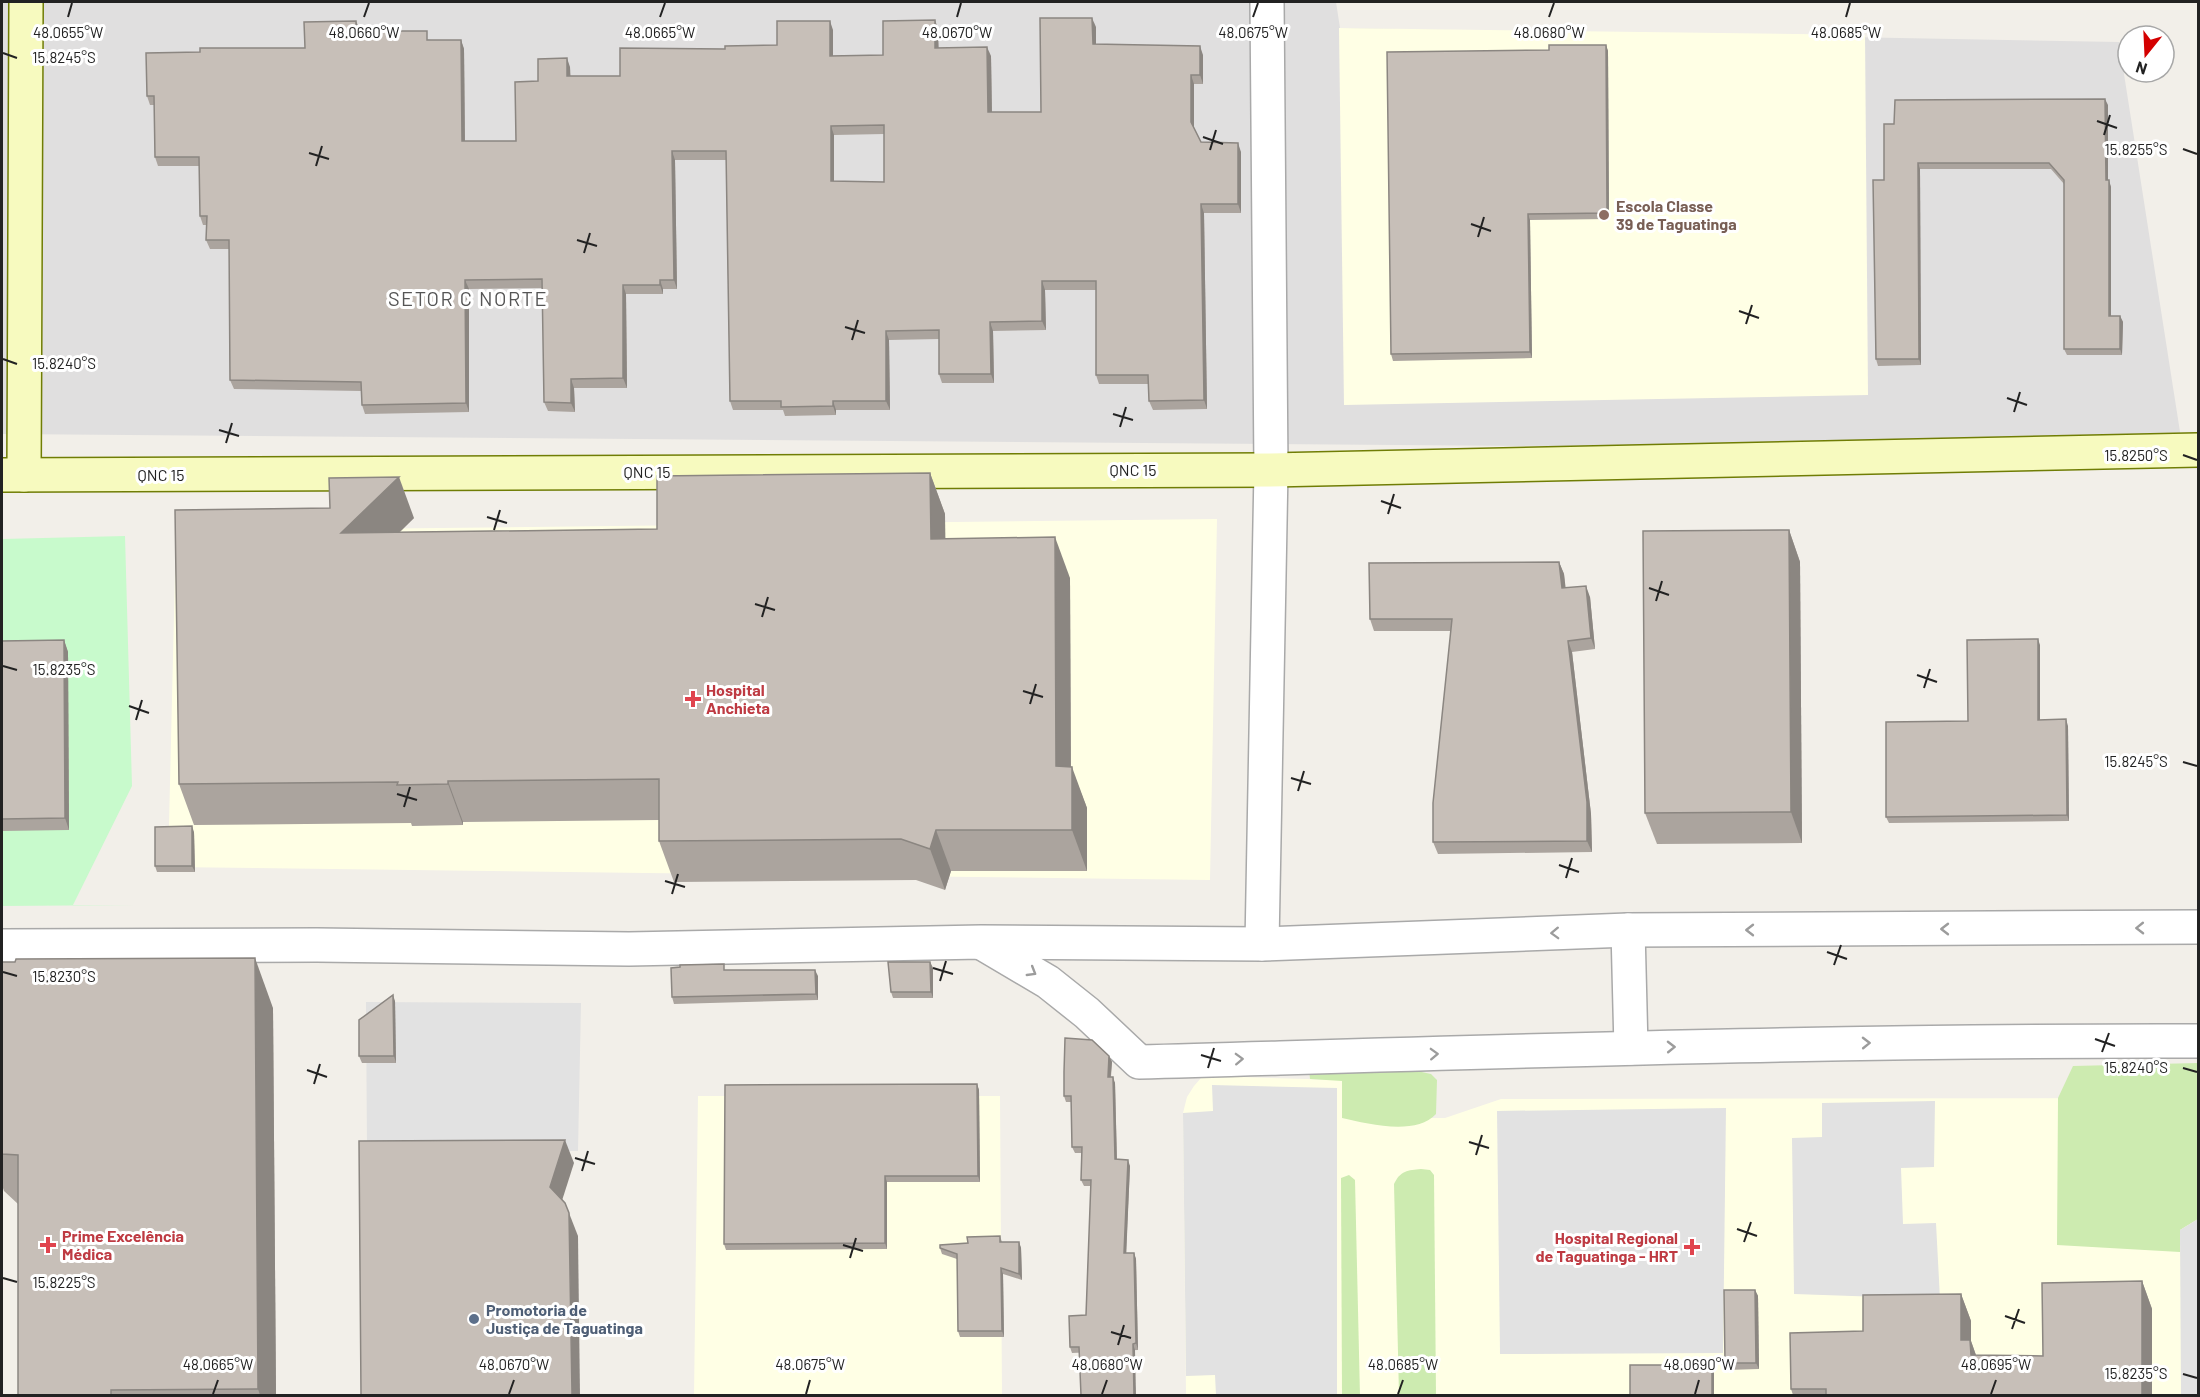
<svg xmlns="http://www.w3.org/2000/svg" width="2200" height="1397" viewBox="0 0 2200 1397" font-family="Barlow,sans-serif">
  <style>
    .residential { fill: #e0dfdf }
    .education { fill: #ffffe5 }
    .grass { fill: #cdebb0 }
    .park { fill: #c8facc }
    .parking { fill: #e2e2e2 }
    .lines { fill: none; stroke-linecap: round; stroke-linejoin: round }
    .street-casing { stroke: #a9a9a9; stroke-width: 36 }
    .secondary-casing { stroke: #707d05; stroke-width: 36 }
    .street { stroke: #fff; stroke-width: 33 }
    .secondary { stroke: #f7fabf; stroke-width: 33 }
    .wall { fill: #aba49e; fill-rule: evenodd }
    .shaded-wall { fill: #8b8681 }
    .building { fill: #c7bfb8; stroke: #8b8681; stroke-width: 1.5; fill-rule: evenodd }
    .oneway { stroke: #9c9c9c }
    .ticks { fill: none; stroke: #222; stroke-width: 2 }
    .education-dot { fill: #8d6e63; stroke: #fff; stroke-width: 2 }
    .health-dot { fill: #e0444e; stroke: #fff; stroke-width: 2 }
    .service-dot { fill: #5c6f8a; stroke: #fff; stroke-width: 2 }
    .labels { text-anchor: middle; stroke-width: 6; stroke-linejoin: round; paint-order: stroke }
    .education-label { font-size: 16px; font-weight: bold; fill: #785e54; stroke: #fff; text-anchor: start }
    .street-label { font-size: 16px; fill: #222; stroke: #fff }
    .health-label { font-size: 16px; font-weight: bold; fill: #be3a42; stroke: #fff; text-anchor: start }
    .service-label { font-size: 16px; font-weight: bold; fill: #4e5e75; stroke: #fff; text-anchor: start }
    .quarter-label { font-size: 20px; letter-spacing: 1.5px; fill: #555; stroke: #fff }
    .ticks-label { font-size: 15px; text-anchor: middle; fill: #222; stroke: #fff; stroke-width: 6; stroke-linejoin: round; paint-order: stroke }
  </style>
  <rect width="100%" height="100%" fill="#f2efe9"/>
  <polygon class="residential" points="2,2 1336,2 1340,28 2119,42 2183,451 2,434"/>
  <g class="education">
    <polygon points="1339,28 1865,35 1868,395 1344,405"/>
    <polygon points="1217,519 1210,880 168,867 176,531"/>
    <polygon points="1206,1076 1342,1080 1343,1118 1445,1118 1501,1099 2198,1098 2198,1395 1186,1395 1183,1113 1187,1097 1194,1086 1201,1078"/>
    <polygon points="698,1096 1000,1096 1002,1395 694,1396"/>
  </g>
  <g class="grass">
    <polygon points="2198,1063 2198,1219 2180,1230 2180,1252 2057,1245 2058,1098 2073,1066"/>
    <path d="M1309,1069L1417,1071L1431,1074L1437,1080L1436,1114C1416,1136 1368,1124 1342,1118V1081L1310,1079Z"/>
    <path d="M1421,1169L1430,1170L1434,1175L1436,1395H1399L1394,1184C1400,1171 1408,1170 1421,1169Z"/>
    <polygon points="1349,1175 1355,1180 1360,1396 1342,1395 1341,1178"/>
  </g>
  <polygon class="park" points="125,536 132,786 73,905 135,905 2,906 2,539"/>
  <g class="parking">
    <polygon points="366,1002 581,1003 578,1151 367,1151"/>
    <polygon points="1212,1085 1337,1088 1337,1395 1216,1395 1215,1375 1186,1376 1183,1113 1213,1111"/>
    <polygon points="1935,1101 1934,1167 1901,1168 1903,1224 1936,1223 1940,1299 1794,1294 1792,1138 1822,1137 1822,1103"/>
    <polygon points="1726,1108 1723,1353 1500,1354 1497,1111"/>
    <polygon points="2198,1219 2198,1395 2181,1395 2180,1230"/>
  </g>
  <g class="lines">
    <defs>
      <g id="street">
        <polyline points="1628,930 1631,1048"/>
        <path d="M982,943L1048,982L1087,1013L1139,1062C1492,1052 1845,1040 2198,1041"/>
        <polyline points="1262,944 1271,470 1267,2"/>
        <polyline points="2,946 317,945 629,949 981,942 1262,944 1628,930 2198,927"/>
      </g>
      <g id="secondary">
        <polyline points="2,475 1271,470 2198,450"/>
        <polyline points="24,475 26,2"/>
      </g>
    </defs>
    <use href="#street" class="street-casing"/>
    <use href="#secondary" class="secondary-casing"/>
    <use href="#street" class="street"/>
    <use href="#secondary" class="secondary"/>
  </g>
  <g class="wall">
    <path d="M935,20L938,29V48L991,56L992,112H1041L1096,27V44L1203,55V84H1194V129L1201,142L1241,152V213H1204L1207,409L1153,410L1149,401V384H1099L1096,375V290H1045L1046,330L993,331L994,383H942L939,374V339L889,340L890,410H836V415L785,416L783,410H733L730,401L726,160H675L677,289H663V294H626L627,388H574L575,412L548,411L544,402L543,288L469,289V412L365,414L362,405L361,391L234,389L230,380L229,249H210L206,240L207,225H203L200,216V166H158L155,157L154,105H150L147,96L200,52L305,48L360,30V31L431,40H461L464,49L465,141H516L538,81L570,67V76H620L725,49L777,45L833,30V56L883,55ZM884,134V182L834,181V135Z"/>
    <polygon points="1606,45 1608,51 1609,219 1530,220 1532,358 1393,361 1391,354 1549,50"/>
    <polygon points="2108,105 2108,180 2111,187 2111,316 2120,316 2123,322 2122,355 2067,355 2064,349 2064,184 2051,169 1920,169 1921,365 1878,366 1876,359 1884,180 1894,124"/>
    <polygon points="930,473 945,514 945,538 1070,578 1071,767 1087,808 1087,871 951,871 945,890 916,880 674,882 659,841 659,820 463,822 463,825 412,826 411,823 194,825 179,784 175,510 414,518 400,532 657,529"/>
    <polygon points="1789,530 1800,562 1802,843 1657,844 1645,813"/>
    <polygon points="1559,562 1564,574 1565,588 1590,597 1595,649 1572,652 1591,814 1592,852 1438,854 1433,842 1451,631 1374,631 1370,619"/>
    <polygon points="64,640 68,652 69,830 2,831 2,641"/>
    <polygon points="2040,645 2040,720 2068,726 2069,821 1889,823 1886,817 1968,721"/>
    <polygon points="194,832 195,872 157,872 155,866"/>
    <polygon points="2,962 273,1008 276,1395 18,1395 18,1204 4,1191 2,1185"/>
    <polygon points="930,962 933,968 933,998 893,998 891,992"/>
    <polygon points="726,970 818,976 818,1000 674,1004 672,997"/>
    <polygon points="395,1001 396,1063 362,1063 359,1056"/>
    <polygon points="1109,1056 1112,1062 1111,1077 1115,1083 1117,1159 1130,1166 1126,1253 1134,1253 1136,1259 1138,1350 1072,1353 1070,1347 1086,1315 1091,1186 1084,1186 1081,1180 1082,1153 1075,1153 1072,1147 1071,1102 1066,1102 1064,1096"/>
    <polygon points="977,1084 979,1090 980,1182 887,1182 887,1249 726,1250 724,1244"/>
    <polygon points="1000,1236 1002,1242 1019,1242 1021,1248 1022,1280 1003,1274 1004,1337 960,1337 958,1331 957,1259 942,1254 940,1248"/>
    <polygon points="2142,1281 2152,1309 2152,1395 1793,1395 1791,1389 1961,1294 1971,1321 1971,1341 1976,1355 2043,1356"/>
    <polygon points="1755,1290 1758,1296 1759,1369 1727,1370 1725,1363"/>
  </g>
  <g class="shaded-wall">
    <polygon points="1092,18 1096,27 1096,53 1093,44"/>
    <polygon points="935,20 938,29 939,57 935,48"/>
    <polygon points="356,21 360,30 360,40 356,31"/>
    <polygon points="830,21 833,30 833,65 830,56"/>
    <polygon points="461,40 464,49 465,150 462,141"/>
    <polygon points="1606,45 1608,51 1609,219 1607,213"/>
    <polygon points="1200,46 1203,55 1203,84 1200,75"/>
    <polygon points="987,47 991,56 992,121 988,112"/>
    <polygon points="567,58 570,67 571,85 567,76"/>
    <polygon points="1191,75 1194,84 1194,131 1191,122"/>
    <polygon points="2105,99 2108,105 2108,186 2106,180"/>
    <polygon points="831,126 834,135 834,190 831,181"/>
    <polygon points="1238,143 1241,152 1241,213 1238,204"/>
    <polygon points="672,151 675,160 677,289 674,280"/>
    <polygon points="1918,163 1920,169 1921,365 1919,359"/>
    <polygon points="2109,180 2111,187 2111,322 2109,316"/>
    <polygon points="1201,204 1204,213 1207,409 1204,400"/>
    <polygon points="1528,214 1530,220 1532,358 1530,352"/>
    <polygon points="465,280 469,289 469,412 466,403"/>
    <polygon points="660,280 663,289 663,294 660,285"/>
    <polygon points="1042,281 1045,290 1046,330 1042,321"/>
    <polygon points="623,285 626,294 627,388 623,378"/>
    <polygon points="2120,316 2123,322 2122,355 2120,349"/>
    <polygon points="990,322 993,331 994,383 991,374"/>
    <polygon points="886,331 889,340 890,410 886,401"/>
    <polygon points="571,379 574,388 575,412 571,403"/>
    <polygon points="833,401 836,410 836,415 833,406"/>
    <polygon points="930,473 945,514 946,580 931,539"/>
    <polygon points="399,477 414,518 356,574 341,533"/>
    <polygon points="1789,530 1800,562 1802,843 1791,812"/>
    <polygon points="1055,537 1070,578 1071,807 1056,766"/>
    <polygon points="1559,562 1564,574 1567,599 1562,588"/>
    <polygon points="1586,586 1590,597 1595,649 1591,638"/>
    <polygon points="2038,639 2040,645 2040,726 2038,720"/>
    <polygon points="64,640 68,652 69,830 65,818"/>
    <polygon points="1568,641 1572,652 1591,814 1592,852 1587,841"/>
    <polygon points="2066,719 2068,726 2069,821 2067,815"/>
    <polygon points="1072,767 1087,808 1087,871 1072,830"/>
    <polygon points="448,781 463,822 463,825 448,784"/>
    <polygon points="192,826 194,832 195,872 192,866"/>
    <polygon points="936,830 951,871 945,890 930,849"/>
    <polygon points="255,958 273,1008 276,1395 260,1395 258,1389"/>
    <polygon points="930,962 933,968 933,998 931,992"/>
    <polygon points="815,970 818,976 818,1000 816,994"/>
    <polygon points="393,995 395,1001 396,1063 394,1056"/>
    <polygon points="1109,1056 1112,1062 1110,1083 1108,1077"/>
    <polygon points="1113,1077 1115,1083 1117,1166 1115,1159"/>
    <polygon points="977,1084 979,1090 980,1182 978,1176"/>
    <polygon points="565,1140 574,1163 559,1210 550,1187"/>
    <polygon points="1128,1160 1130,1166 1126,1259 1124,1253"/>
    <polygon points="885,1176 887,1182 887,1249 885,1243"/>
    <polygon points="569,1213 578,1236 580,1395 572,1395"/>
    <polygon points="1019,1242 1021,1248 1022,1280 1019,1274"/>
    <polygon points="1134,1253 1136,1259 1138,1350 1136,1343"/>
    <polygon points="1001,1268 1003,1274 1004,1337 1002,1331"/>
    <polygon points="2142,1281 2152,1309 2152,1395 2142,1395"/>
    <polygon points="1755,1290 1758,1296 1759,1369 1756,1363"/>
    <polygon points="1961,1294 1971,1321 1971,1341 1980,1367 1981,1383 1961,1340"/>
    <polygon points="1133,1344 1135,1350 1136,1395 1134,1395"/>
    <polygon points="1712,1365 1714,1371 1714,1395 1712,1395"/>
  </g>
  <g class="building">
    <path d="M1040,18H1092L1093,44L1200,46V75H1191V122L1201,142L1238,143V204H1201L1204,400L1149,401L1148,375H1096V281H1042V321L990,322L991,374H939V330L886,331V401H833V406L781,407V401H730L726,151H672L674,280H660V285H623V378L571,379V403L544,402L542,279L465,280L466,403L362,405L361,382L230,380L229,240H206L207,216H200L199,157H155L154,96H147L146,53L200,52V48H305L304,22L356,21V31H427V40H461L462,141H516L515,82L538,81V59L567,58V76H620V48L725,49V46L777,45V21H830V56L883,55V21L935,20V48L987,47L988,112H1041ZM884,125V182L831,181V126Z"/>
    <polygon points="1549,45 1606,45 1607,213 1528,214 1530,352 1391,354 1387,52 1549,50"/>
    <polygon points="2105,99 2106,180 2109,180 2109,316 2120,316 2120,349 2064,349 2064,180 2049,163 1918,163 1919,359 1876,359 1873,180 1884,180 1884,124 1894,124 1895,100"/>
    <polygon points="930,473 931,539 1055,537 1056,766 1072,767 1072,830 936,830 930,849 901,839 659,841 659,779 448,781 448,784 397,785 398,782 179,784 175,510 330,508 329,478 399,477 341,533 657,529 657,476"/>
    <polygon points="1789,530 1791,812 1645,813 1643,531"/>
    <polygon points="1559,562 1562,588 1586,586 1591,638 1568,641 1587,802 1587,841 1433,842 1433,803 1452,619 1370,619 1369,563"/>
    <polygon points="2038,639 2038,720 2066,719 2067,815 1886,817 1886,722 1968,721 1967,640"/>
    <polygon points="64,640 65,818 2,819 2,641"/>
    <polygon points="192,826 192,866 155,866 155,827"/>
    <polygon points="255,958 258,1389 111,1390 111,1395 18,1395 18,1155 2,1154 2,962 15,962 16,959"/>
    <polygon points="888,962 930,962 931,992 891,992"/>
    <polygon points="724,964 724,970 815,970 816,994 672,997 671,968 680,967 680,965"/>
    <polygon points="393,995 394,1056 359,1056 359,1020"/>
    <polygon points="1065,1038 1092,1040 1109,1056 1108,1077 1113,1077 1115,1159 1128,1160 1124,1253 1134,1253 1136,1343 1133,1344 1134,1395 1081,1395 1079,1347 1070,1347 1069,1316 1086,1315 1091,1180 1081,1180 1082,1147 1072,1147 1071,1096 1064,1096 1064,1072"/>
    <polygon points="977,1084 978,1176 885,1176 885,1243 724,1244 725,1085"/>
    <polygon points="565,1140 550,1187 565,1203 569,1213 572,1395 361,1395 359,1141"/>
    <polygon points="1000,1236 1000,1242 1019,1242 1019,1274 1001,1268 1002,1331 958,1331 957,1254 940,1248 940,1245 968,1243 967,1237"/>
    <polygon points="2142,1281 2142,1395 1826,1395 1826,1389 1791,1389 1790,1333 1863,1331 1863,1295 1961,1294 1961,1340 1970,1340 1971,1355 2043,1356 2042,1283"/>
    <polygon points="1724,1290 1755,1290 1756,1363 1725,1363"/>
    <rect x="1630" y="1365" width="82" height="30"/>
  </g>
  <defs><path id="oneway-chevron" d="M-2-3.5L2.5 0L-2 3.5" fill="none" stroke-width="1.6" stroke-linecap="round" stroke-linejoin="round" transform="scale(1.5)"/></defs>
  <g class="oneway">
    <use href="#oneway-chevron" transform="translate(2140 928) rotate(179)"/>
    <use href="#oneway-chevron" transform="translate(1945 929) rotate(180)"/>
    <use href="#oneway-chevron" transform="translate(1750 930) rotate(180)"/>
    <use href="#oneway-chevron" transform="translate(1555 933) rotate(178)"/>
    <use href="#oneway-chevron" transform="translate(1032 972) rotate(31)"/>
    <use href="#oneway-chevron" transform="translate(1866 1043) rotate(-1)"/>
    <use href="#oneway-chevron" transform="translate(1671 1047) rotate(-1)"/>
    <use href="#oneway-chevron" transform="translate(1434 1054) rotate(-2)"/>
    <use href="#oneway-chevron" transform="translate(1239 1059) rotate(-2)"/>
  </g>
  <path class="ticks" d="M68,17L72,3M364,17L369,3M660,17L665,3M957,17L961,3M1253,17L1258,3M1549,17L1554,3M1846,17L1850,3M3,53L17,58M2097,121L2117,128M2104,135L2110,115M1203,137L1223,144M2183,149L2197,154M1210,150L1216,130M309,153L329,159M316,166L322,146M1471,224L1491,231M1478,237L1484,217M577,240L597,246M584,253L590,233M1739,311L1759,318M1746,324L1752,305M845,327L865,333M852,340L858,320M3,359L17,364M2007,398L2027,405M2014,412L2020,392M1113,414L1133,420M1120,427L1126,407M219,430L239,436M226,443L232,423M2183,455L2197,460M1381,501L1401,508M1388,514L1394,494M487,517L507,523M494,530L500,510M1649,588L1669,595M1656,601L1662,581M755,604L775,610M762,617L768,597M3,666L17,670M1917,675L1937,682M1924,688L1930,669M1023,691L1043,697M1030,704L1036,684M129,706L149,713M136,720L142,700M2183,762L2197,766M1291,778L1311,784M1298,791L1304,771M397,794L417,800M404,807L410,787M1559,865L1579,872M1566,878L1572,858M665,881L685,887M672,894L678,874M1827,952L1847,959M1834,965L1841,945M933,968L953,974M3,972L17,976M940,981L946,961M2095,1039L2115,1046M2102,1052L2109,1033M1201,1055L1221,1061M1208,1068L1214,1048M2183,1068L2197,1072M307,1070L327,1077M314,1084L320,1064M1469,1142L1489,1148M1476,1155L1482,1135M575,1158L595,1164M582,1171L588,1151M1737,1229L1757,1236M1744,1242L1751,1222M843,1245L863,1251M850,1258L856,1238M3,1278L17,1282M2005,1316L2025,1323M2012,1329L2019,1309M1111,1332L1131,1338M1118,1345L1124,1325M2183,1374L2197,1378M213,1394L218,1380M509,1394L514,1380M806,1394L810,1380M1102,1394L1107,1380M1398,1394L1403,1380M1695,1394L1699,1380M1991,1394L1996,1380"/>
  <circle class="education-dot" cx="1604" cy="215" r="6"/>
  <g class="health-dot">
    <path d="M690 690h6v6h6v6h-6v6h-6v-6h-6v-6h6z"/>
    <path d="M45 1236h6v6h6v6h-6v6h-6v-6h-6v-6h6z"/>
    <path d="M1689 1238h6v6h6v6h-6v6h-6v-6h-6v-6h6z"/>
  </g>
  <circle class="service-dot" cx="474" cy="1319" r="6"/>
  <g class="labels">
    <g class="education-label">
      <text x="1616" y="212">Escola Classe<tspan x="1616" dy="18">39 de Taguatinga</tspan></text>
    </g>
    <g class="street-label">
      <text x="1133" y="476">QNC 15</text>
      <text x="647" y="478">QNC 15</text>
      <text x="161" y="481">QNC 15</text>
    </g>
    <g class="health-label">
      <text x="706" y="696">Hospital<tspan x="706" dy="18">Anchieta</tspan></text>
      <text x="62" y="1242">Prime Excelência<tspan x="62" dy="18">Médica</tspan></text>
      <text x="1678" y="1244" text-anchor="end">Hospital Regional<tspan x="1678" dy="18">de Taguatinga - HRT</tspan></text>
    </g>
    <g class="service-label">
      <text x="486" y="1316">Promotoria de<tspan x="486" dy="18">Justiça de Taguatinga</tspan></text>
    </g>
    <g class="quarter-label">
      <text x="468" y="306">SETOR C NORTE</text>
    </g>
  </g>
  <g class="ticks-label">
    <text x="68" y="38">48.0655°W</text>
    <text x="364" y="38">48.0660°W</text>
    <text x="660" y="38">48.0665°W</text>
    <text x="957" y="38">48.0670°W</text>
    <text x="1253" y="38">48.0675°W</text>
    <text x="1549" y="38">48.0680°W</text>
    <text x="1846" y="38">48.0685°W</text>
    <text x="64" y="63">15.8245°S</text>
    <text x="2136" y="155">15.8255°S</text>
    <text x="64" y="369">15.8240°S</text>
    <text x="2136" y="461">15.8250°S</text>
    <text x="64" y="675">15.8235°S</text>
    <text x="2136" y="767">15.8245°S</text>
    <text x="64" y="982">15.8230°S</text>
    <text x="2136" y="1073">15.8240°S</text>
    <text x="64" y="1288">15.8225°S</text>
    <text x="218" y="1370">48.0665°W</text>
    <text x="514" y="1370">48.0670°W</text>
    <text x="810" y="1370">48.0675°W</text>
    <text x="1107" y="1370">48.0680°W</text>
    <text x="1403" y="1370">48.0685°W</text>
    <text x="1996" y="1370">48.0695°W</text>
    <text x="1699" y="1370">48.0690°W</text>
    <text x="2136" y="1379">15.8235°S</text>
  </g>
  <rect width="2200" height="1397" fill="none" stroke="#222222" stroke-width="6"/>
  <g transform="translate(2146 54) rotate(198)"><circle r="28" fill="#ffffff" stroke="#a7a7a7" stroke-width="1.5"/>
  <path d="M0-4.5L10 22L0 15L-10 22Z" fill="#d40000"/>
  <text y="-9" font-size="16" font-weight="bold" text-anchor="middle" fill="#222222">N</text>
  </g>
</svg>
